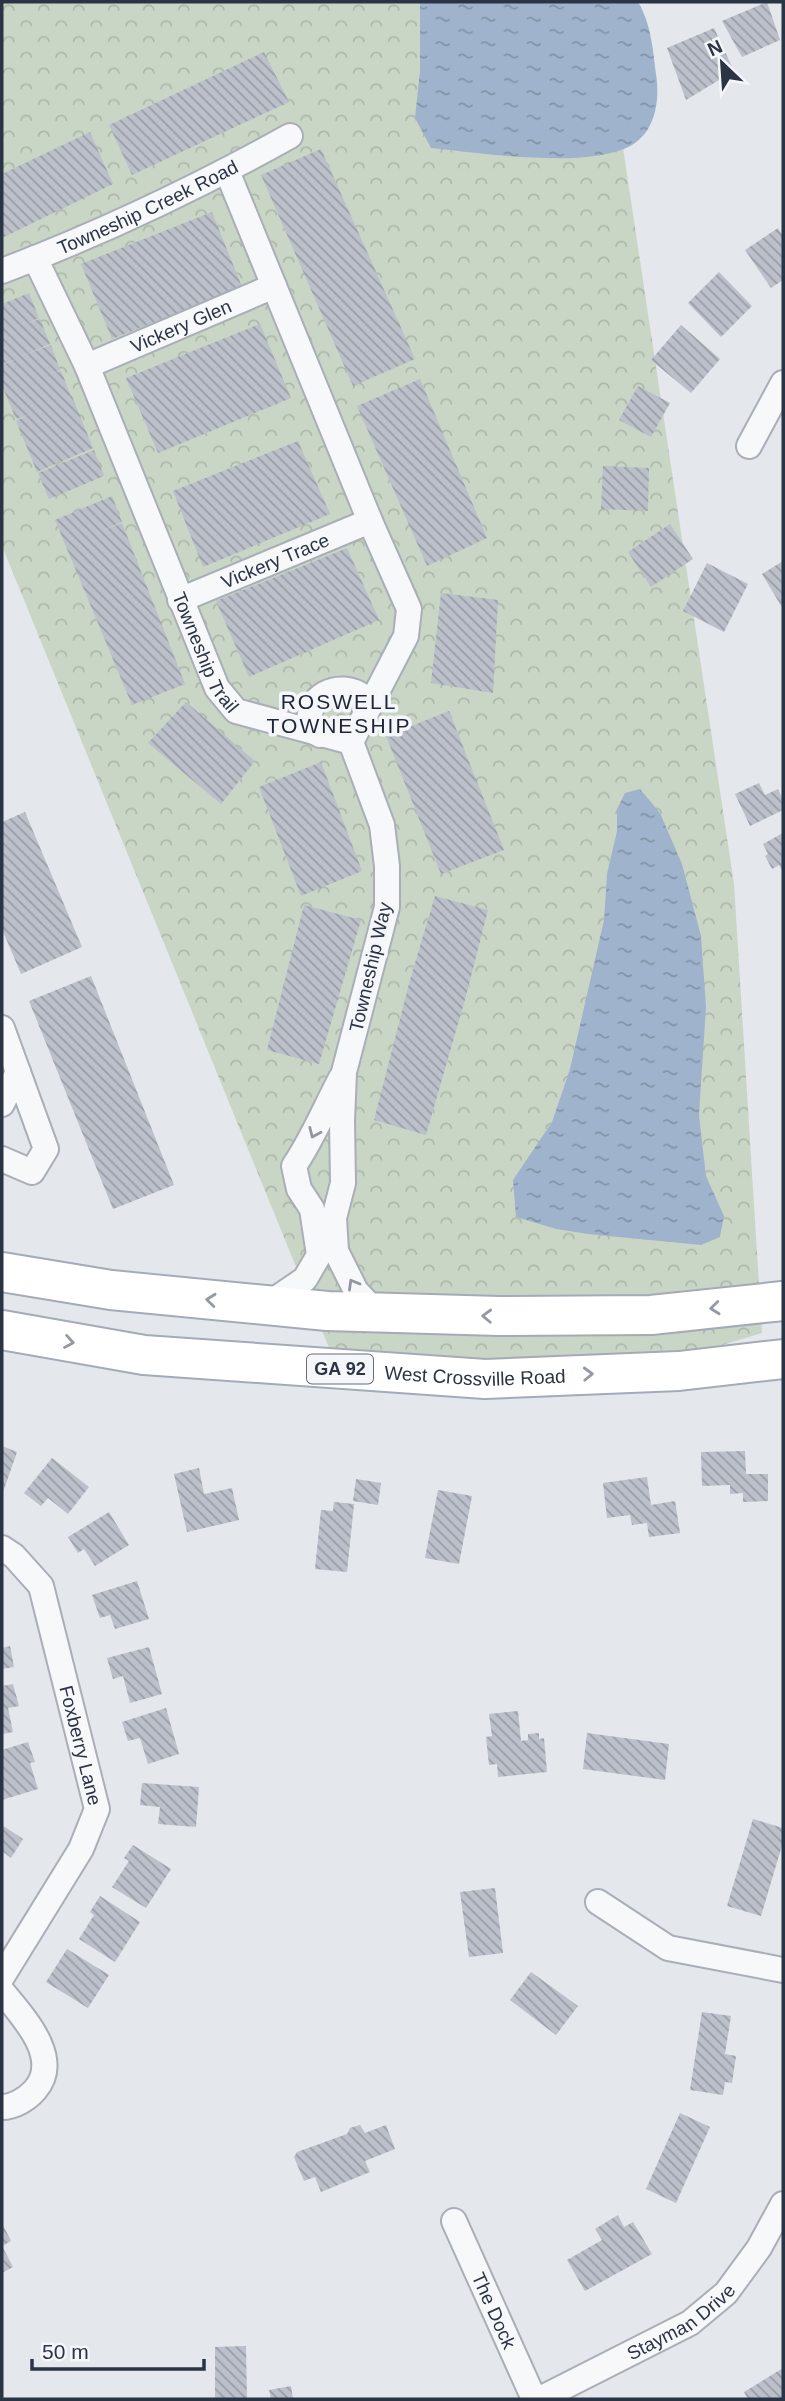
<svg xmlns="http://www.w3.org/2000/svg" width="785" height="2401" viewBox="0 0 785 2401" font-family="Helvetica,sans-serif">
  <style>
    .forest { fill: url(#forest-crowns) }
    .water { fill: url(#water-ripples) }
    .building { fill: url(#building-back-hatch) }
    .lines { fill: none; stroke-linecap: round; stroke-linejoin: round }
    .minor-casing { stroke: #a9aeb7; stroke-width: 28 }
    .primary-casing { stroke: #a3abb8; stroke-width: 42 }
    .minor { stroke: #f7f8fa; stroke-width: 24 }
    .primary { stroke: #fff; stroke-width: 38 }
    .oneway { stroke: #9196a0 }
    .oneway2 { stroke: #959aa2 }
    .labels { text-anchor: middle; stroke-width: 7; stroke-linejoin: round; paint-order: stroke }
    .shield { fill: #f4f6f9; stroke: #676e7b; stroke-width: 2 }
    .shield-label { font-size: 18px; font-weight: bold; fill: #2b3445 }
    .street-label { font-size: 19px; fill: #2b3445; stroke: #f4f6f9 }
    .neighbourhood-label { font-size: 21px; letter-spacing: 2px; fill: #1d2536; stroke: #f4f6f9 }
  </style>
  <defs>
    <pattern id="forest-crowns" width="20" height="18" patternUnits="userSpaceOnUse" patternTransform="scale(1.75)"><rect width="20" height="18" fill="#c9d6c5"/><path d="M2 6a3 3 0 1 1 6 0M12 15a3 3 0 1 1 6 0" fill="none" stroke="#adb8ab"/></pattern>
    <pattern id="water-ripples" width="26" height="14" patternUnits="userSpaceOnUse" patternTransform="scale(1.75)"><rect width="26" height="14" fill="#9fb4cc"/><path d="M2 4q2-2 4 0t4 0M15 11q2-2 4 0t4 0" fill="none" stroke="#8293a7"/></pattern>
    <pattern id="building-back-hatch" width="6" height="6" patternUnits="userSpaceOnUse" patternTransform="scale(1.75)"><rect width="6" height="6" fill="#bbc0ca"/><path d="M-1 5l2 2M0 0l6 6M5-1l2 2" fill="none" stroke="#989da6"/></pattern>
  </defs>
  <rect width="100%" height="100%" fill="#e4e7ec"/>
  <polygon class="forest" points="2,2 601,2 734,884 762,1333 558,1395 343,1382 2,546"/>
  <g class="water">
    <path d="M420,2H638C651,23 653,50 656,74C660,99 656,131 632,145C588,170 481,153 431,148L415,118L420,71Z"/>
    <polygon points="640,789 660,813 682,864 701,936 706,1007 699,1115 706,1176 724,1216 720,1237 701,1245 588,1234 556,1229 516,1217 513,1180 552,1122 570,1069 604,920 607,874 617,831 617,809 625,793"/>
  </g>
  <g class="building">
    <polygon points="767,2 780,40 742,57 722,21"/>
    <polygon points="714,28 734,71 686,100 667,48"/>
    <polygon points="264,52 289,102 132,175 109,125"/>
    <polygon points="90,132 113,184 2,238 2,174"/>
    <polygon points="321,149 415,359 353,386 261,175"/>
    <polygon points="212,212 242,287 112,339 81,264"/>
    <polygon points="778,228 783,236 783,280 771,288 745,250"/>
    <polygon points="719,272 752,306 721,337 688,303"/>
    <polygon points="29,293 39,318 28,323 40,319 50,344 19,357 51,345 60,370 50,374 61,371 71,396 60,400 72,396 93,448 37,472 16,421 28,415 16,419 2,386 2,365 17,359 2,364 2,304"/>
    <polygon points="260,324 291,398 158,453 126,378"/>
    <polygon points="681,325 720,359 691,393 651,360"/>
    <polygon points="420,379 487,538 427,566 357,406"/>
    <polygon points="638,386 670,403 651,437 619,420"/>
    <polygon points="298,441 330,514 203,567 173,491"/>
    <polygon points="94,450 104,476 49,499 38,473"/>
    <polygon points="603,466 649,468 648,511 601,509"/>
    <polygon points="112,496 122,522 96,533 122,523 185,684 132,705 55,520"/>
    <polygon points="670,524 693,559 651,587 628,552"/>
    <polygon points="347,548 379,620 249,677 216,601"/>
    <polygon points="783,561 783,609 762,574"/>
    <polygon points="707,563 748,584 724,632 683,611"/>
    <polygon points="441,593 498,600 493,693 431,683"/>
    <polygon points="186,702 255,761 221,804 148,743"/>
    <polygon points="449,711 504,850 441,874 386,736"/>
    <polygon points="321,762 362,871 301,896 259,787"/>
    <polygon points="759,783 765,795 778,789 783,800 783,810 750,826 735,794"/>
    <polygon points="25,812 82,947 21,974 2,929 2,822"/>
    <polygon points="783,833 783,872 779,865 772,869 765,856 768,854 763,844"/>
    <polygon points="435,896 488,910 466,996 426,1135 374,1120 410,980"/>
    <polygon points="304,905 361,920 319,1064 267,1050"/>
    <polygon points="91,976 174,1185 113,1209 29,1001"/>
    <polygon points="2,1446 17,1452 2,1495"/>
    <polygon points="745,1451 746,1474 768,1474 768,1501 743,1502 743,1493 730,1494 730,1485 702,1486 701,1452"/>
    <polygon points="52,1458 89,1487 68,1514 48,1498 41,1506 24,1493"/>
    <polygon points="199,1468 204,1494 232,1488 239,1520 187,1532 174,1474"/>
    <polygon points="647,1477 651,1505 675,1501 680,1533 649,1537 647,1523 632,1525 630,1515 607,1518 603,1483"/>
    <polygon points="356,1479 381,1483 378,1505 353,1501"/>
    <polygon points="438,1490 472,1496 459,1564 425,1558"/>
    <polygon points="334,1502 354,1504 347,1572 315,1569 321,1510 333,1511"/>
    <polygon points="109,1512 129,1545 95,1566 84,1549 78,1553 68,1537"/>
    <polygon points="137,1581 149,1619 115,1629 110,1615 100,1618 92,1595"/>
    <polygon points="10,1646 14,1667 2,1669 2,1648"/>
    <polygon points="149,1647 162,1694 130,1703 123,1676 113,1679 107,1658"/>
    <polygon points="13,1684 19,1706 8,1708 13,1732 2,1734 2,1686"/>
    <polygon points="166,1708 179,1754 148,1764 140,1738 128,1741 122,1722"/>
    <polygon points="518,1711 521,1741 528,1740 528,1734 539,1733 539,1739 544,1738 547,1772 498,1777 497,1764 489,1765 486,1737 492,1736 489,1714"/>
    <polygon points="587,1733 669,1744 665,1780 583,1769"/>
    <polygon points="28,1742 35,1762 30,1763 38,1789 2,1800 2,1750"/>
    <polygon points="142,1783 199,1787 196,1827 158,1824 160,1807 140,1805"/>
    <polygon points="753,1819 783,1828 783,1842 761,1916 727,1906"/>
    <polygon points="2,1825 23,1839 11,1858 2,1851"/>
    <polygon points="133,1845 171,1869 146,1908 112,1887 129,1861 124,1858"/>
    <polygon points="495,1888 503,1953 469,1957 460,1892"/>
    <polygon points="100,1896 140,1922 115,1962 79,1939 94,1915 90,1912"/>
    <polygon points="67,1949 109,1975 88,2008 46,1982"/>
    <polygon points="531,1972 578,2006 556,2035 510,2000"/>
    <polygon points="702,2012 731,2016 725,2054 736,2056 732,2083 725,2082 723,2095 690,2090"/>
    <polygon points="680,2113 710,2127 676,2203 646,2189"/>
    <polygon points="360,2125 365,2133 386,2125 395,2149 365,2161 370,2172 321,2192 315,2177 304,2181 294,2157 297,2152 347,2134 350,2128"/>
    <polygon points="618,2215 624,2227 633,2222 652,2254 585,2291 567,2260 602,2240 595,2229"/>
    <polygon points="2,2223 11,2241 2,2246 13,2267 2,2273"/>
    <polygon points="246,2346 247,2399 215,2399 215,2347"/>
    <polygon points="783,2368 783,2399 748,2399 744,2392"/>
    <polygon points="291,2386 293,2399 271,2399 269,2390"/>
  </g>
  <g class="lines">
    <defs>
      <g id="minor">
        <polyline points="227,171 370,521 409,609 406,636 351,742"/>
        <path id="s1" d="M35,258L87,366L217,688L236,711L351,742"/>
        <path id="s2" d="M2,271C99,234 200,186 290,136"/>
        <path id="s3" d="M87,366L274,286"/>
        <polyline points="749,446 783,383"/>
        <path id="s4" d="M180,600L370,521"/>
        <path d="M320,735L311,730C301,697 340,677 365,698V713"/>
        <polyline points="351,742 382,825 387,866 387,907 344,1072 342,1121 343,1183 334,1218 336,1251 356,1291 377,1313"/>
        <polyline points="2,1028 46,1149 32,1172 2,1159"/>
        <polyline points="2,1104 18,1072"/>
        <path d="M267,1305L305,1279L319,1255L312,1209L299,1189L294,1166C313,1138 325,1108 341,1078"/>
        <path id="s5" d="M2,1548L14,1556L41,1586L97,1809L81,1849L2,1977"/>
        <polyline points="598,1902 668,1948 783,1970"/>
        <path d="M2,1991C22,2016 63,2058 35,2090C27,2099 14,2107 2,2107"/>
        <path id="s6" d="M454,2221L534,2399"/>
        <path id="s7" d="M540,2399L690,2323L726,2293L759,2248L783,2204"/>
      </g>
      <g id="primary">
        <polyline points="2,1272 111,1290 327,1311 499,1316 651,1315 783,1301"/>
        <path id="s8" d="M2,1330L144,1355L485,1379L679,1371L783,1359"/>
      </g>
    </defs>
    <use href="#minor" class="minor-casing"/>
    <use href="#primary" class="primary-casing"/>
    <use href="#minor" class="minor"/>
    <use href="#primary" class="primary"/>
  </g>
  <defs><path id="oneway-chevron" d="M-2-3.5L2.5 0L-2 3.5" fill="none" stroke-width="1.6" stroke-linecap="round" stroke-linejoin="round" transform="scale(1.75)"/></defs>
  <g class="oneway">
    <use href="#oneway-chevron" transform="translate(314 1133) rotate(114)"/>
    <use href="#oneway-chevron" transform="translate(353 1284) rotate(-120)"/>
  </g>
  <g class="oneway2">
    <use href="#oneway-chevron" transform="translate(211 1300) rotate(-174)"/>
    <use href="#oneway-chevron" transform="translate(715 1308) rotate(174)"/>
    <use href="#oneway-chevron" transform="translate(487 1316) rotate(-178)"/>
    <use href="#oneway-chevron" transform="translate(69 1342) rotate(10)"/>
    <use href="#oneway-chevron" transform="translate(588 1374) rotate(-2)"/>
  </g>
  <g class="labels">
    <rect class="shield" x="307" y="1354.5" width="66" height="29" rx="5"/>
    <g class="shield-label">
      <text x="340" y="1375">GA 92</text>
    </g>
    <g class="street-label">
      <text dy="7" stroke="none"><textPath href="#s2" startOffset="159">Towneship Creek Road</textPath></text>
      <text dy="7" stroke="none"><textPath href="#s3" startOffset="102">Vickery Glen</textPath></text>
      <text dy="7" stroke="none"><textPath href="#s4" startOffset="103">Vickery Trace</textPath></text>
      <text dy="7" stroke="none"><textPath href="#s1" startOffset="430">Towneship Trail</textPath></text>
      <text transform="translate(370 967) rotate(-77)" y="7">Towneship Way</text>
      <text dy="7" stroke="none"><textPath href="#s8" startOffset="476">West Crossville Road</textPath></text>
      <text dy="7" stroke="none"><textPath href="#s5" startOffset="219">Foxberry Lane</textPath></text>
      <text dy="7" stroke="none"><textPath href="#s6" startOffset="98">The Dock</textPath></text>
      <text dy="7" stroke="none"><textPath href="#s7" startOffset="161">Stayman Drive</textPath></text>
    </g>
    <g class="neighbourhood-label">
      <text x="339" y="709">ROSWELL<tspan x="339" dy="24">TOWNESHIP</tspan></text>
    </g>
  </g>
  <rect width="785" height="2401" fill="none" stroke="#2b3445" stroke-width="7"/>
  <g transform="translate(722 63) rotate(335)" stroke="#f4f6f9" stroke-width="5" paint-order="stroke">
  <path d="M0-5L12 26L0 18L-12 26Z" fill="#2b3445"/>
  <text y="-10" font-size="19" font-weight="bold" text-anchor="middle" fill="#2b3445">N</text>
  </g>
  <path d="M32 2359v10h172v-10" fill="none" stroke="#2b3445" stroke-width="3.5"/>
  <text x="42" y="2359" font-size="21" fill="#2b3445" stroke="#f4f6f9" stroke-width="5" paint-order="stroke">50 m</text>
</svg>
